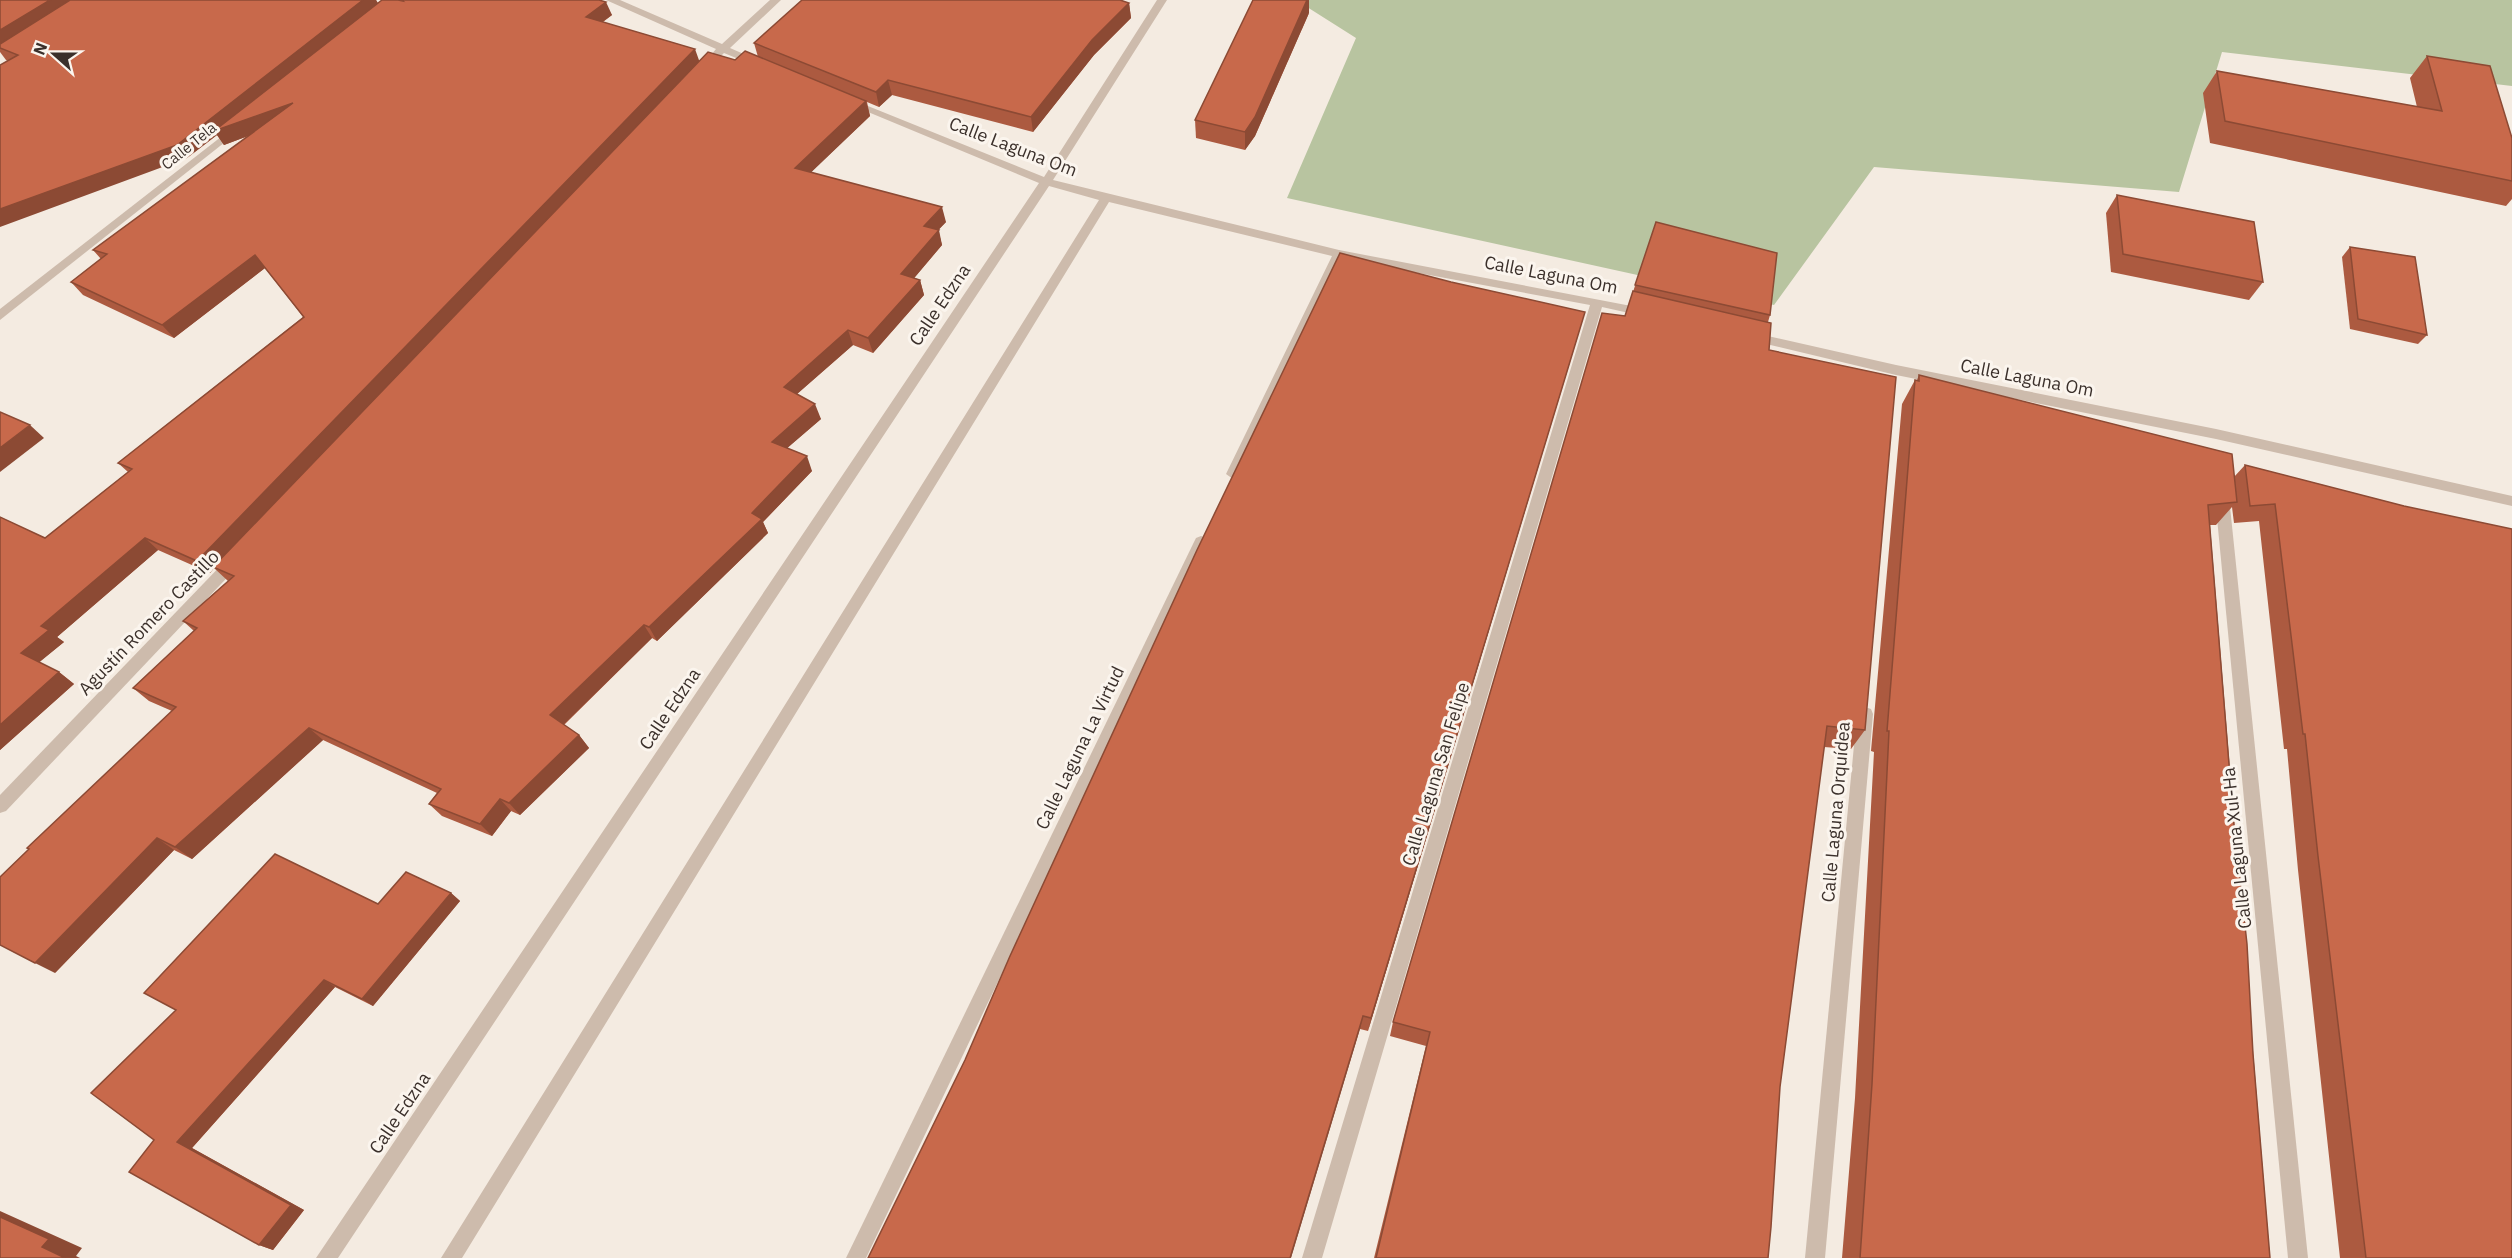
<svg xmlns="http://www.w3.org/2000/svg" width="2512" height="1258" viewBox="0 0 2512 1258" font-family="'IBM Plex Sans',sans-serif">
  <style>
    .green { fill: #b8c4a0 }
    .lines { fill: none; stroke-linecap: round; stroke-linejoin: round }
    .street { fill: #cdbbac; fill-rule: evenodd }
    .wall { fill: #ac5a40 }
    .shaded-wall { fill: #8c4a34 }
    .building { fill: #c8694b; stroke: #8c4a34; stroke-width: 1.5 }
    .labels { text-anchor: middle; stroke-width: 6; stroke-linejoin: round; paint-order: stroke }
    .far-street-label { font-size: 15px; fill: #3b302b; stroke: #fbf5ee }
    .street-label { font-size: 18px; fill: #3b302b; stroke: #fbf5ee }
  </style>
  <rect width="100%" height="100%" fill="#f4ebe1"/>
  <polygon class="green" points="1296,0 2512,0 2512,86 2222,52 2179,192 1874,167 1774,305 1287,198 1356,38"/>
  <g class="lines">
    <g class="street">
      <polygon points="606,0 620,0 722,44 770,0 781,0 730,48 762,62 762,66 758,67 724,53 720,57 712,57 711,55 716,49"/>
      <polygon points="1157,0 1167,0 1053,180 1339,250 1647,309 1653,313 1647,317 1602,307 1322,1258 1302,1258 1590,305 1343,259 1240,474 1233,479 1226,474 1332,256 1109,202 462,1258 441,1258 1099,200 1049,186 338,1258 316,1258 1039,183 844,102 845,100 853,100 1044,177"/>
      <polygon points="235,126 239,127 239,131 0,320 0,309"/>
      <polygon points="1750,332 1896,365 2216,429 2512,496 2512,506 2216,439 1896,375 1745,339 1744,336"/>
      <polygon points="2222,492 2229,497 2308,1258 2288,1258 2215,497"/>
      <polygon points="1201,536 1206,538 1208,542 866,1258 846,1258 1194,542 1196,538"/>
      <polygon points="234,555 239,557 241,561 239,565 6,811 0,813 0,795 229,557"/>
      <polygon points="1865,707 1871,709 1873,714 1825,1258 1805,1258 1857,714 1859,709"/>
    </g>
  </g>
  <g class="wall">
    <polygon points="0,0 376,0 378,3 400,0 599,0 612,15 603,22 699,61 735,60 758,57 754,43 1129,3 1131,18 1094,55 1033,132 892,95 879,107 867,102 870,116 811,172 946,222 938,230 942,245 914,278 920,280 924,295 873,353 853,345 797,394 821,419 787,448 812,471 763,522 768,533 657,641 652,638 564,725 579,735 589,748 520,815 511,811 492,836 442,816 429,804 437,793 323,740 192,859 174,850 55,973 172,711 149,701 133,688 194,631 183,621 228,581 214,568 210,573 158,550 57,637 64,642 39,662 59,672 74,684 0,750 0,517 45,538 128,472 118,463 303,317 265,268 174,338 83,295 71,282 101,259 93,250 248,136 224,145 217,135 187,158 6,60 0,52"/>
    <polygon points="1309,13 1255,136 1245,150 1196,138 1195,120"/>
    <polygon points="2427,56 2512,138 2512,199 2506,206 2210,143 2203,93 2217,71 2417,107 2410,78"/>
    <polygon points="2117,195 2263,282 2249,300 2111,272 2106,213"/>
    <polygon points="1656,222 1770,315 1768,322 1769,350 1865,730 1851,749 1824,747 1780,1087 1768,1258 1374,1258 1426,1046 1390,1036 1393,1022"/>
    <polygon points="2350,247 2427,335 2418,344 2350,329 2342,257"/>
    <polygon points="1579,332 1368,1031 1360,1029 965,1060"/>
    <polygon points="1919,375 2234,477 2245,465 2404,506 2512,1258 2340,1258 2298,870 2287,749 2284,749 2259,521 2234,523 2232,507 2216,525 2210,525 2270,1258 1842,1258 1855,1098 1874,752 1871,751 1902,404 1915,380 1917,380"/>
    <polygon points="451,893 460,901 373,1006 335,987 192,1148 304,1210 273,1250 259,1245 154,1140 176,1010 378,904"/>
  </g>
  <g class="shaded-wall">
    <polygon points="50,0 82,0 0,48 0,30"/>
    <polygon points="363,0 376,0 379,6 293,103 302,116 224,145 217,135 187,158 0,227 0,209"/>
    <polygon points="1307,0 1309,0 1309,13 1255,136 1245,150 1245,132"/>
    <polygon points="606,2 612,15 591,30 586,17"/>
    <polygon points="1129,3 1131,18 1094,55 1033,132 1031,117 1092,40"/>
    <polygon points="695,49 700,63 213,567 214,568 210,573 197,561"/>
    <polygon points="888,80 892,95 879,107 876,92"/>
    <polygon points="866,101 870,116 800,183 795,168"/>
    <polygon points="942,207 946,222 928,241 924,226"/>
    <polygon points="939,230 942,245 905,289 901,274"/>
    <polygon points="255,255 265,268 174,338 162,325"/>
    <polygon points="920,280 924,295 873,353 868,338"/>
    <polygon points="1585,312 1579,332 1368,1031 1371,1018"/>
    <polygon points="848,330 853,345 789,401 784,387"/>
    <polygon points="815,404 821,419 778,456 772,442"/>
    <polygon points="30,425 44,438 0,472 0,448"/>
    <polygon points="807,456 812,471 763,522 768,533 657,641 649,627 752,513"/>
    <polygon points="145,538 158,550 57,637 64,642 36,665 21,653 41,626"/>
    <polygon points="644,625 652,638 560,728 550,715"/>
    <polygon points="59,672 74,684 0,750 0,725"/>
    <polygon points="309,728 323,740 192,859 175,847"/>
    <polygon points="579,735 589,748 520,815 509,803"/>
    <polygon points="500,799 511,811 492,836 480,824"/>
    <polygon points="157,838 174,850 55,973 35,963"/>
    <polygon points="451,893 460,901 373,1006 362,999"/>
    <polygon points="324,980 335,987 192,1148 304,1210 273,1250 259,1245 177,1142"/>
    <polygon points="1363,1016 1360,1029 1291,1258 1290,1258"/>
    <polygon points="0,1211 82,1248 76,1256 80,1258 65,1258 42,1247 0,1217"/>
  </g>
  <g class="building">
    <polygon points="0,0 50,0 0,30"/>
    <polygon points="70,0 363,0 177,145 0,209 0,65 18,55 0,48 0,44"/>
    <polygon points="382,0 398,0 403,1 402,0 599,0 606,2 586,17 695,49 197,561 145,538 41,626 49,630 21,653 59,672 0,725 0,517 45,538 132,469 118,463 304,317 255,255 162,325 71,282 107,254 93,250 293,103 214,131"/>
    <polygon points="802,0 1120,0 1129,3 1092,40 1031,117 888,80 876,92 754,43"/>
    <polygon points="1253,0 1307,0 1255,117 1245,132 1195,120"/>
    <polygon points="745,51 866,101 795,168 942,207 924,226 939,230 901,274 920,280 868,338 848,330 784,387 815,404 772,442 807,456 752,513 762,519 649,627 644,625 550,715 579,735 509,803 500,799 480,824 429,804 441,789 309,728 175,847 157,838 35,963 0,945 0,877 29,849 27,848 176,707 133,688 197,628 183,621 234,576 213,567 708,52 735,60"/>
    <polygon points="2427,56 2490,66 2512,138 2512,181 2225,121 2217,71 2442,111"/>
    <polygon points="2117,195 2254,222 2263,282 2123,254"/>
    <polygon points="1656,222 1777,253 1770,315 1635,285"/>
    <polygon points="2350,247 2415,257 2427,335 2358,319"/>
    <polygon points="1340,253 1451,282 1585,312 1371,1018 1363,1016 1290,1258 868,1258 965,1060 1010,956 1197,550"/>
    <polygon points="1633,291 1771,323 1769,350 1896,377 1865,730 1827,726 1780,1087 1771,1227 1768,1258 1376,1258 1430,1032 1393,1022 1602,313 1625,316"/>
    <polygon points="1919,375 2232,454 2237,502 2208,505 2234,826 2247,944 2253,1054 2270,1258 1860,1258 1872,1084 1889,731 1887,731 1915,380 1919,381"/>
    <polygon points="0,412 30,425 0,448"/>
    <polygon points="2245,465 2404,506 2512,529 2512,1258 2366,1258 2318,856 2305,734 2303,734 2275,504 2250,506"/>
    <polygon points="275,854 378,904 406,872 451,893 362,999 324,980 177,1142 291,1205 259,1245 129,1172 154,1140 91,1093 176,1010 144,993"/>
    <polygon points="0,1217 49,1239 42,1247 65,1258 0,1258"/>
  </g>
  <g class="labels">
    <g class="far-street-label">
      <text transform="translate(189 146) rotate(-39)" y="5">Calle Tela</text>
    </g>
    <g class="street-label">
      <text transform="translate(1013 147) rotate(21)" y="6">Calle Laguna Om</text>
      <text transform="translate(1551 275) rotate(11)" y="6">Calle Laguna Om</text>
      <text transform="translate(940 305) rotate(-56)" y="6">Calle Edzna</text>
      <text transform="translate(2027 378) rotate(11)" y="6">Calle Laguna Om</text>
      <text transform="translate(149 623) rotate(-46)" y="6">Agustín Romero Castillo</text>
      <text transform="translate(670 709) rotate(-56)" y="6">Calle Edzna</text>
      <text transform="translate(1080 748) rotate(-64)" y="6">Calle Laguna La Virtud</text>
      <text transform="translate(1436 774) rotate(-73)" y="6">Calle Laguna San Felipe</text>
      <text transform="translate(1836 812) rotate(-85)" y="6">Calle Laguna Orquídea</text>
      <text transform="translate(2237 848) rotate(-96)" y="6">Calle Laguna Xul-Ha</text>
      <text transform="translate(400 1113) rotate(-56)" y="6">Calle Edzna</text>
    </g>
  </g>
  <g transform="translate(54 54) rotate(291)" stroke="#fbf5ee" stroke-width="4.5" paint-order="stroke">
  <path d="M0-4.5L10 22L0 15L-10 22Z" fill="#3b302b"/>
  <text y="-9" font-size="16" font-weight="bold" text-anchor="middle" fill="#3b302b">N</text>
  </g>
</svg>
